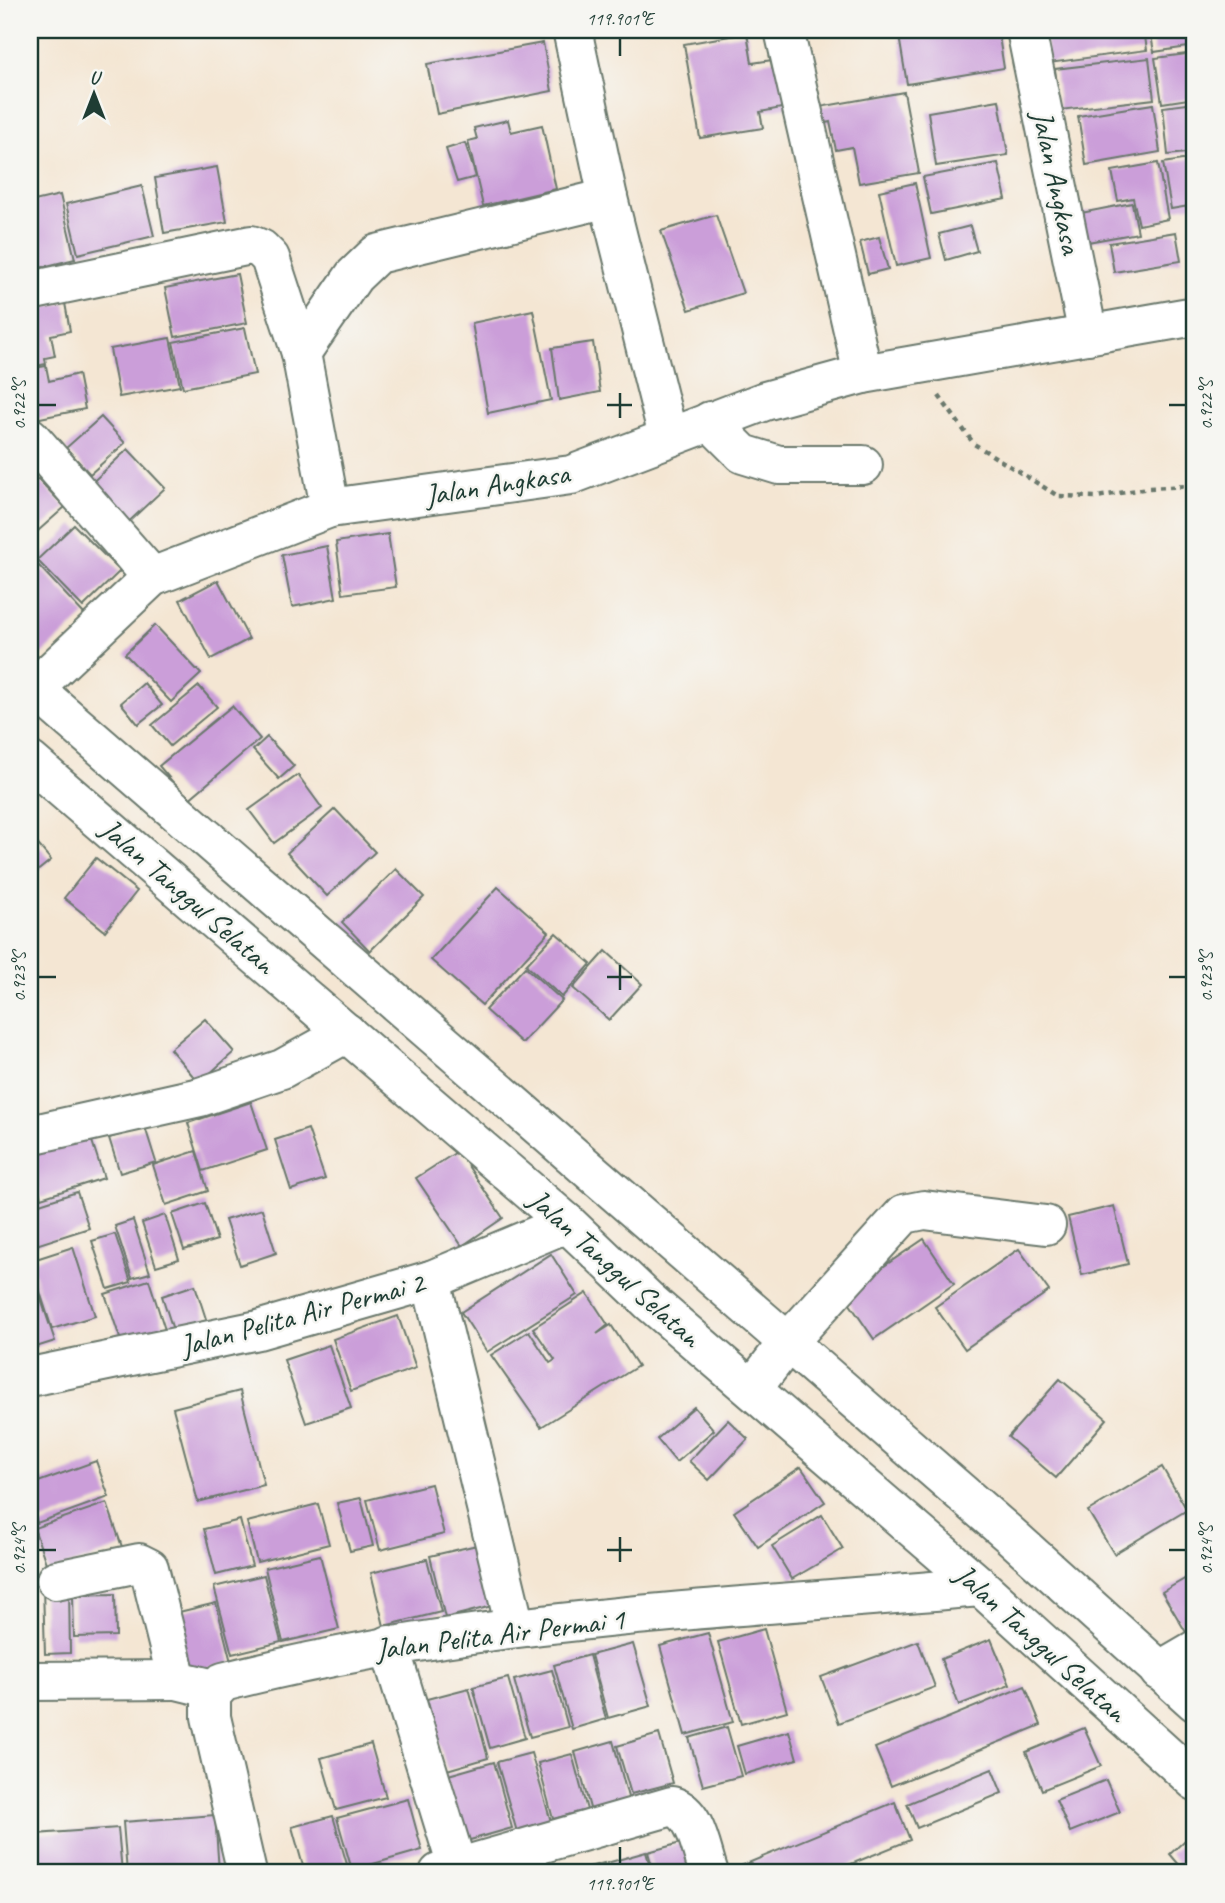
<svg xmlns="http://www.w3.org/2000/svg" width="1225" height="1903" viewBox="0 0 1225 1903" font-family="Caveat,sans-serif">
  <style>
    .building { fill: #cb9ed9 }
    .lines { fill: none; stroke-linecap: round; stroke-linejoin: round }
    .minor-casing { stroke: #6a786c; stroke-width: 42 }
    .path { stroke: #6a786c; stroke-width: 4.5; stroke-dasharray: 5 5; stroke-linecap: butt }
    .minor { stroke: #fff; stroke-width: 38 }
    .ticks { fill: none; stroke: #1f3d34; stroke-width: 2.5 }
    .labels { text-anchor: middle; stroke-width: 5; stroke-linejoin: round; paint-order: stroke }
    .street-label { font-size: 30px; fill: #1f3d34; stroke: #f6f6f2 }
    .neatline { fill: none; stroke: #1f3d34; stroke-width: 2.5 }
    .ticks-label { font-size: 18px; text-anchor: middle; fill: #1f3d34 }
  </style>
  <rect width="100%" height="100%" fill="#f6f6f2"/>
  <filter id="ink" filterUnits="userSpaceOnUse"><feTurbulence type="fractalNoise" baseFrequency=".0143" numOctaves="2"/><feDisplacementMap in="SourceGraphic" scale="14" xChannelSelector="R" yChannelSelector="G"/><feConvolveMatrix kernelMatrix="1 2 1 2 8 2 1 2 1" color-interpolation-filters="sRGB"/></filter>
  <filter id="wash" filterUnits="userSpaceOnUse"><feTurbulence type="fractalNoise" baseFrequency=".00686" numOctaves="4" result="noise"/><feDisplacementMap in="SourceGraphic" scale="28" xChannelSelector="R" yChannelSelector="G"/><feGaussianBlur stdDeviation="1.57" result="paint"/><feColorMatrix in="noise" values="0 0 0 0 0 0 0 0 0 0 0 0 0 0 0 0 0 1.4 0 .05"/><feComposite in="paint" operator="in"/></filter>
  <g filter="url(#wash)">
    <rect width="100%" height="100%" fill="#f4e6d3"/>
    <g id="blocks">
      <g class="building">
        <polygon points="898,30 998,30 1004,68 907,84"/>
        <polygon points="1044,30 1144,30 1147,50 1049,63"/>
        <polygon points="1150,30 1195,30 1195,46 1154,52"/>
        <polygon points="747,33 752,63 779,59 787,107 760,112 763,128 700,138 684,44"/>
        <polygon points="543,43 552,91 437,114 427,64"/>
        <polygon points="1195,53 1195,98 1162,103 1155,58"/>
        <polygon points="1149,58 1154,99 1060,110 1055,69"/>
        <polygon points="904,92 919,173 859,183 852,147 836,150 830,122 817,125 814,108"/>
        <polygon points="999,100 1008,155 936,166 928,112"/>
        <polygon points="1195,103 1195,152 1168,155 1163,107"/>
        <polygon points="1153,104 1160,152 1086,165 1078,116"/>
        <polygon points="508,120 511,132 542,125 556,189 483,206 468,141 477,139 474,128"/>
        <polygon points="465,143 476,177 457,182 446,149"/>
        <polygon points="1195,158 1195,205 1171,209 1163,163"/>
        <polygon points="998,163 1006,199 931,214 923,177"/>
        <polygon points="1158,163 1168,219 1139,225 1133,198 1118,201 1112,171"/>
        <polygon points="217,167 227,222 164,233 155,178"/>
        <polygon points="915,183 931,258 896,266 879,191"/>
        <polygon points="142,186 154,236 78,254 66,204"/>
        <polygon points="60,195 75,259 30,270 30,202"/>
        <polygon points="1132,203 1138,233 1082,243 1076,214"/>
        <polygon points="716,215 743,293 689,310 661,231"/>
        <polygon points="970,226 977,251 946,260 939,234"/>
        <polygon points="1176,232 1181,261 1114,272 1109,243"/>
        <polygon points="879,237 888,269 868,274 860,242"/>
        <polygon points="237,274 247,323 175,337 165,288"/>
        <polygon points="65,303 70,331 51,335 55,356 45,358 46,364 30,367 30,310"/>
        <polygon points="533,310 551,400 488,413 472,323"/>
        <polygon points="245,328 255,374 183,388 173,342"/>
        <polygon points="170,338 180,386 119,397 110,349"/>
        <polygon points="593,342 600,392 559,400 552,348"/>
        <polygon points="46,366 49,381 78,374 85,409 30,420 30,369"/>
        <polygon points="101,417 125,443 90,474 66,448"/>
        <polygon points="128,449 165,488 122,528 85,489"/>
        <polygon points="38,479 65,507 30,538 30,486"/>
        <polygon points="74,525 120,571 83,607 37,560"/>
        <polygon points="388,534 396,587 343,594 336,542"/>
        <polygon points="327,546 336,598 292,607 282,555"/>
        <polygon points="39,566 85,615 34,662 30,657 30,575"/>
        <polygon points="218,580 249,639 211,659 180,600"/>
        <polygon points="155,625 201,674 171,702 125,654"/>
        <polygon points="144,683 162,705 138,724 121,703"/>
        <polygon points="199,686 217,707 170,746 152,725"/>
        <polygon points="232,706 260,739 188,800 159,766"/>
        <polygon points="267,737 294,766 279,779 253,750"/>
        <polygon points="298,775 322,808 274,843 249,810"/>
        <polygon points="335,809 375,852 327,896 287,853"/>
        <polygon points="30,835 51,860 30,877"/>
        <polygon points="96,858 137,891 105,931 64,898"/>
        <polygon points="396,869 424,897 370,951 342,922"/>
        <polygon points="498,887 549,932 482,1005 431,960"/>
        <polygon points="556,933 591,964 562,997 526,965"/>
        <polygon points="606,951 642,984 609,1020 573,988"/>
        <polygon points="525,967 562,1000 522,1043 485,1010"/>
        <polygon points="205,1019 234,1052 199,1083 170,1049"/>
        <polygon points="251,1102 267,1150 203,1171 188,1123"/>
        <polygon points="145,1127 156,1162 120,1173 109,1138"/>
        <polygon points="308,1129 325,1179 291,1190 275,1140"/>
        <polygon points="90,1135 104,1178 41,1198 30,1155"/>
        <polygon points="196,1151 208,1191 166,1205 153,1165"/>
        <polygon points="458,1151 503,1218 462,1246 416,1178"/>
        <polygon points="30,1174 39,1198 30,1201"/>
        <polygon points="77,1192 89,1228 30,1247 30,1207"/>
        <polygon points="205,1203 217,1240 184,1250 172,1214"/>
        <polygon points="1114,1206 1128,1264 1082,1275 1068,1217"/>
        <polygon points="262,1209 276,1253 240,1265 225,1220"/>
        <polygon points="165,1215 179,1259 156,1266 142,1223"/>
        <polygon points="133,1220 150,1273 132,1278 115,1226"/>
        <polygon points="115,1234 131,1282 108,1289 92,1241"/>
        <polygon points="924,1239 954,1284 874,1339 843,1294"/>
        <polygon points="73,1247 95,1316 52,1329 30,1261"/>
        <polygon points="1019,1249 1049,1291 965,1349 935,1307"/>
        <polygon points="551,1254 577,1295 487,1352 461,1312"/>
        <polygon points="30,1267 55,1341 30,1349"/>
        <polygon points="149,1280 166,1333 123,1347 105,1294"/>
        <polygon points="195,1285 208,1325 175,1336 162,1296"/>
        <polygon points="587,1293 608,1325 597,1334 611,1325 638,1366 541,1427 491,1355 529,1331 550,1363 555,1360 533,1328"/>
        <polygon points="398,1316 416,1368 351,1391 333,1339"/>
        <polygon points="329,1345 351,1408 306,1423 284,1360"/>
        <polygon points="1060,1379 1107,1419 1056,1478 1008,1437"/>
        <polygon points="240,1391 264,1485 198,1502 173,1408"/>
        <polygon points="694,1407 714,1430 676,1462 657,1439"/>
        <polygon points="728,1420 748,1439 709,1480 689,1461"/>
        <polygon points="96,1461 109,1497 37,1523 30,1501 30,1485"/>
        <polygon points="801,1467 825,1502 758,1547 734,1512"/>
        <polygon points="1162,1467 1187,1510 1114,1554 1088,1511"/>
        <polygon points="431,1484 444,1534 380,1550 367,1500"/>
        <polygon points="361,1498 373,1546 350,1551 337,1503"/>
        <polygon points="107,1503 122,1547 49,1572 34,1528"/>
        <polygon points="318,1504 329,1544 257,1562 247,1522"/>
        <polygon points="822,1515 843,1549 792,1579 772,1546"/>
        <polygon points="240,1520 252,1566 216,1575 204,1529"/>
        <polygon points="477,1545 492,1606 445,1618 430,1556"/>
        <polygon points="320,1555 339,1629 283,1642 265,1568"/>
        <polygon points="427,1559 441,1612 384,1626 371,1573"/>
        <polygon points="1195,1573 1195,1636 1190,1639 1162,1592"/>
        <polygon points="264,1575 281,1642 232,1654 214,1587"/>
        <polygon points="69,1587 70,1653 45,1654 43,1588"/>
        <polygon points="115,1594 116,1636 74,1637 73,1595"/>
        <polygon points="216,1603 231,1662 189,1672 175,1613"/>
        <polygon points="764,1629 787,1711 741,1724 718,1642"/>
        <polygon points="708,1633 733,1722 685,1735 660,1646"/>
        <polygon points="991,1639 1010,1685 959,1705 941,1659"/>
        <polygon points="918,1641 935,1687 839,1723 821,1677"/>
        <polygon points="633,1644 651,1706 608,1718 591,1655"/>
        <polygon points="589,1655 606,1719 572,1729 554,1665"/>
        <polygon points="552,1670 568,1727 530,1737 514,1680"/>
        <polygon points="508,1678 525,1738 490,1748 473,1687"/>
        <polygon points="1025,1686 1041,1725 891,1786 875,1748"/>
        <polygon points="469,1688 488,1758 447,1770 427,1699"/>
        <polygon points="727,1727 741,1776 703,1786 689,1738"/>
        <polygon points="1084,1728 1101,1766 1042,1790 1026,1752"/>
        <polygon points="789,1731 797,1759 745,1774 737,1746"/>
        <polygon points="659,1734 673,1783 631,1794 617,1746"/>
        <polygon points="613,1741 629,1801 591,1812 575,1752"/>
        <polygon points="371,1744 386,1797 336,1810 321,1758"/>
        <polygon points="531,1753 551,1822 517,1832 497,1762"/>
        <polygon points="572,1754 587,1810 553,1819 538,1763"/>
        <polygon points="494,1762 512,1828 463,1842 445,1776"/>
        <polygon points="992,1769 1002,1793 917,1828 907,1804"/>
        <polygon points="1106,1780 1120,1812 1070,1832 1056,1800"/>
        <polygon points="408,1799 422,1850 352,1870 337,1818"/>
        <polygon points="895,1802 910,1840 829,1873 738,1873 736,1868"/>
        <polygon points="215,1815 219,1871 127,1873 123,1822"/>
        <polygon points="333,1816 348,1868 328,1873 305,1873 292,1827"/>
        <polygon points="118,1828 122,1872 39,1873 36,1834"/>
        <polygon points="1195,1831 1195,1873 1186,1873 1170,1854"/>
        <polygon points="688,1841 697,1873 654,1873 648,1852"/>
        <polygon points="646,1852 652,1873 610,1873 607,1863"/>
        <polygon points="604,1863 607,1873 570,1873 570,1872"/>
      </g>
    </g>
  </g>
  <g filter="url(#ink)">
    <use href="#blocks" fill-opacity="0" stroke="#6a786c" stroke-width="2"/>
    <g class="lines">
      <defs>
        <g id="minor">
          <polyline points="575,30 573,34 608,198 668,436"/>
          <polyline points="784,30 863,374"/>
          <polyline points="1026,30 1088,335"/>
          <polyline points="30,291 251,245 261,249 270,258 301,353 330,508"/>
          <polyline points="301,353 354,276 377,254 608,198"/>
          <polyline points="710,421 743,454 779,465 863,465"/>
          <polyline points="30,437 152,577"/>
          <polyline points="30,685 1010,1535 1195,1702"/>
          <polyline points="30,692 152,577 330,508 571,475 765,401 863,374 1195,316"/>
          <polyline points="30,761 567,1223 649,1301 981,1587 1195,1781"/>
          <polyline points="30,1135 200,1097 282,1069 347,1033"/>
          <polyline points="431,1280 515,1627"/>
          <polyline points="30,1377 258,1330 431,1280 567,1223"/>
          <polyline points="752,1389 788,1342 904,1214 924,1210 1046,1225"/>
          <polyline points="56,1580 139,1563 149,1568 177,1680 214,1689"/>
          <polyline points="389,1645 459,1873"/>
          <polyline points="1159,1671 1195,1650"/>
          <polyline points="30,1681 177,1680"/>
          <path d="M247,1873L211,1717V1695L223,1682C470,1618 727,1609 981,1587"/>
          <path d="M439,1873L672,1806C697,1813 701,1851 709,1873"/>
        </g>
      </defs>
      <use href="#minor" class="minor-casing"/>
      <polyline class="path" points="939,396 974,444 1058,496 1097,497 1148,488 1187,486 1195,489"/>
      <use href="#minor" class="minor"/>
    </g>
  </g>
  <path class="ticks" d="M620,38V56M620,393V418M38,405H56M607,405H632M1169,405H1186M620,965V990M38,977H56M607,977H632M1169,977H1186M620,1537V1562M38,1550H56M607,1550H632M1169,1550H1186M620,1847V1864"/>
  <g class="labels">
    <g class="street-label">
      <text transform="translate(1057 182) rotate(78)" y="10">Jalan Angkasa</text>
      <text transform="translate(497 484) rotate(-9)" y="10">Jalan Angkasa</text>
      <text transform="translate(188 896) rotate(41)" y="10">Jalan Tanggul Selatan</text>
      <text transform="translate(615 1268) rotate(42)" y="10">Jalan Tanggul Selatan</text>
      <text transform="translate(302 1314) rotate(-15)" y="10">Jalan Pelita Air Permai 2</text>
      <text transform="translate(500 1634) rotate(-7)" y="10">Jalan Pelita Air Permai 1</text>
      <text transform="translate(1041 1643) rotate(42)" y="10">Jalan Tanggul Selatan</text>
    </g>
  </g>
  <rect width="1225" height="1903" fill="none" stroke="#f6f6f2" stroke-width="77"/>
  <g transform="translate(94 94)" stroke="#f6f6f2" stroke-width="5" paint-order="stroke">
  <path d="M0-5L12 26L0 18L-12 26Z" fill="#1f3d34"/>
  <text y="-10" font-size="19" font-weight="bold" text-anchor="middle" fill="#1f3d34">U</text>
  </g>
  <rect x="38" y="38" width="1148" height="1826" class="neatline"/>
  <g class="ticks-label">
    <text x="620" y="25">119.901°E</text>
    <text transform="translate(19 405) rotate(-90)" y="6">0.922°S</text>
    <text transform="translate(1206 405) rotate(-90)" y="6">0.922°S</text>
    <text transform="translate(19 977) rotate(-90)" y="6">0.923°S</text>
    <text transform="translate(1206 977) rotate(-90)" y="6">0.923°S</text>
    <text transform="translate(19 1550) rotate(-90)" y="6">0.924°S</text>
    <text transform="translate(1206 1550) rotate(-90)" y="6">0.924°S</text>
    <text x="620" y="1890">119.901°E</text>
  </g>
</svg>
